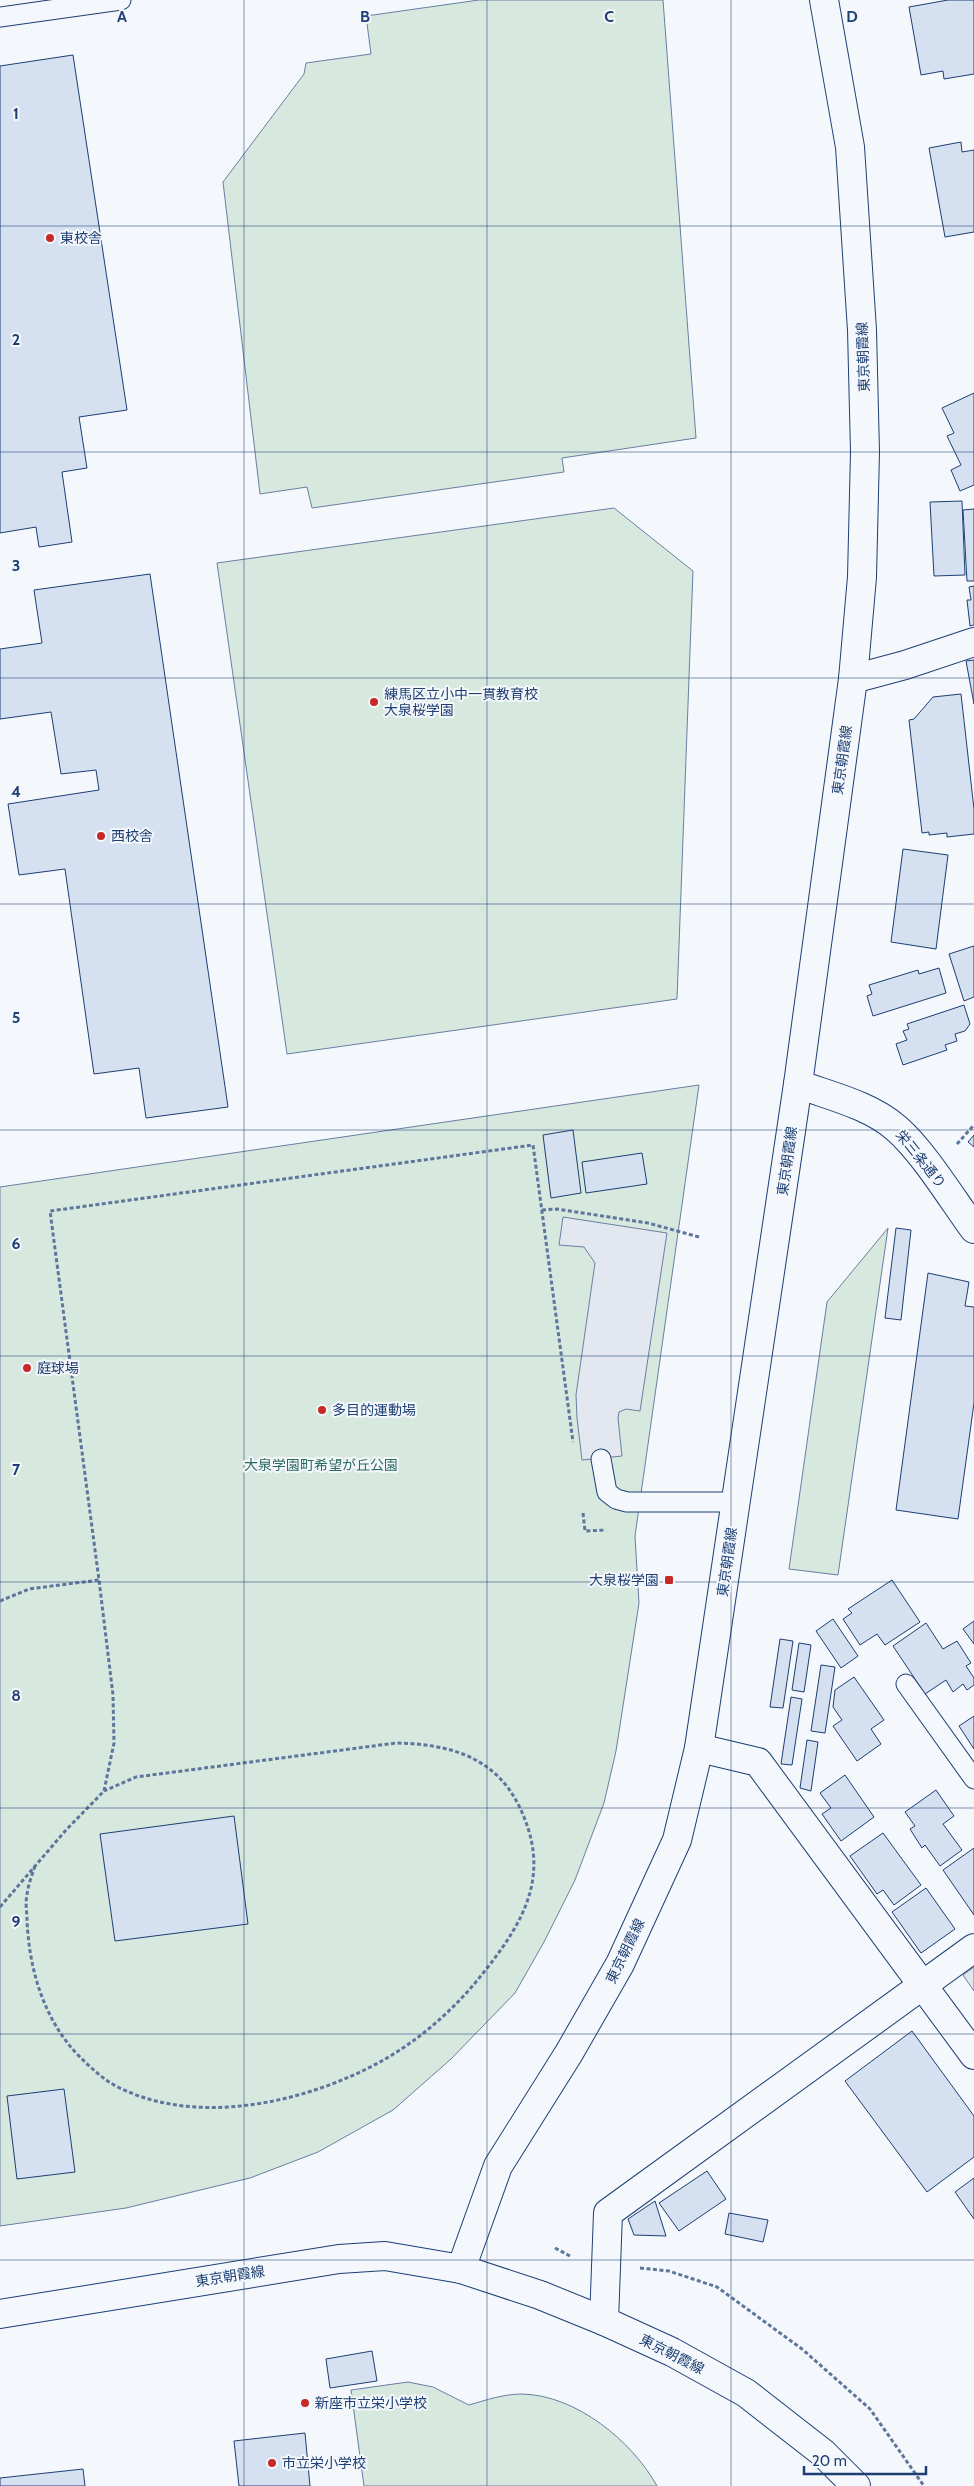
<svg xmlns="http://www.w3.org/2000/svg" width="974" height="2486" viewBox="0 0 974 2486" font-family="Cabin,'Noto Sans JP',sans-serif">
  <style>
    .green { fill: #d7e8df; stroke: #687fa3 }
    .parking { fill: #e3e8f0; stroke: #687fa3 }
    .building { fill: #d5e0f0; stroke: #1d3f73 }
    .lines { fill: none; stroke-linecap: round; stroke-linejoin: round }
    .service-casing { stroke: #1d3f73; stroke-width: 21 }
    .minor-casing { stroke: #1d3f73; stroke-width: 30 }
    .tertiary-casing { stroke: #1d3f73; stroke-width: 30 }
    .secondary-casing { stroke: #1d3f73; stroke-width: 30 }
    .path { stroke: #5e769c; stroke-width: 3; stroke-dasharray: 4 2.5; stroke-linecap: butt }
    .service { stroke: #f4f7fb; stroke-width: 19 }
    .minor { stroke: #f4f7fb; stroke-width: 28 }
    .tertiary { stroke: #f4f7fb; stroke-width: 28 }
    .secondary { stroke: #f4f7fb; stroke-width: 28 }
    .grid { fill: none; stroke: #1d3f73; stroke-width: 1; stroke-opacity: 0.55 }
    .poi-dot { fill: #c62828; stroke: #f4f7fb; stroke-width: 2 }
    .labels { text-anchor: middle; stroke-width: 4; stroke-linejoin: round; paint-order: stroke }
    .poi-label { font-size: 14px; fill: #1d3f73; stroke: #f4f7fb; text-anchor: start }
    .street-label { font-size: 14px; fill: #1d3f73; stroke: #f4f7fb }
    .park-label { font-size: 14px; fill: #2c6c60; stroke: #f4f7fb }
    .grid-label { font-size: 16px; text-anchor: middle; font-weight: bold; fill: #1d3f73; stroke: #f4f7fb; stroke-width: 4; stroke-linejoin: round; paint-order: stroke }
  </style>
  <rect width="100%" height="100%" fill="#f4f7fb"/>
  <g class="green">
    <polygon points="479,0 663,0 696,438 562,458 564,472 312,508 307,487 260,494 223,182 304,74 306,63 371,54 366,16"/>
    <polygon points="614,508 693,571 677,999 287,1054 217,563"/>
    <polygon points="699,1085 635,1536 639,1603 616,1751 604,1803 575,1880 544,1942 515,1993 451,2059 393,2110 318,2152 250,2178 126,2208 0,2226 0,1187"/>
    <polygon points="888,1228 838,1575 789,1569 827,1302"/>
    <path d="M408,2382L433,2387L469,2405C486,2400 504,2394 522,2394C576,2395 632,2441 657,2486H364L351,2390Z"/>
  </g>
  <g class="parking">
    <polygon points="563,1217 667,1233 640,1411 626,1409 619,1412 618,1418 622,1456 582,1460 577,1418 576,1395 595,1263 584,1247 559,1245"/>
    <polygon points="974,1967 974,1991 963,1975"/>
  </g>
  <g class="building">
    <polygon points="974,0 974,74 944,79 943,71 921,75 909,7 948,0"/>
    <polygon points="73,55 127,410 79,417 87,468 62,472 72,542 39,547 36,527 0,533 0,66"/>
    <polygon points="961,142 962,152 974,150 974,232 945,237 929,148"/>
    <polygon points="974,393 974,485 960,491 951,470 961,465 947,436 954,433 942,408"/>
    <polygon points="962,501 965,575 934,576 930,502"/>
    <polygon points="974,509 974,581 967,581 963,510"/>
    <polygon points="150,574 228,1107 146,1118 139,1068 94,1074 65,869 19,875 8,804 99,790 96,770 61,774 51,712 0,719 0,649 42,643 34,590"/>
    <polygon points="974,586 974,625 970,626 967,600 971,600 969,587"/>
    <polygon points="974,660 974,704 966,661"/>
    <polygon points="961,694 974,809 974,834 947,837 947,833 929,835 929,832 922,833 909,720 914,719 933,697"/>
    <polygon points="903,849 948,855 936,949 891,942"/>
    <polygon points="974,946 974,997 964,1001 949,954"/>
    <polygon points="939,968 946,993 873,1016 867,996 872,994 869,985 918,970 919,974"/>
    <polygon points="964,1005 970,1024 965,1031 955,1034 957,1041 945,1045 947,1050 903,1065 896,1044 907,1040 903,1031 909,1029 907,1024"/>
    <polygon points="573,1130 581,1193 551,1198 543,1135"/>
    <polygon points="974,1135 974,1147 968,1142"/>
    <polygon points="642,1153 647,1184 586,1193 582,1162"/>
    <polygon points="896,1228 911,1230 901,1320 885,1318"/>
    <polygon points="928,1273 969,1282 965,1306 974,1307 974,1403 958,1519 896,1510"/>
    <polygon points="892,1580 920,1622 885,1645 877,1634 860,1645 843,1619 852,1613 848,1609"/>
    <polygon points="833,1619 858,1656 841,1668 816,1631"/>
    <polygon points="974,1621 974,1644 963,1629"/>
    <polygon points="926,1623 943,1649 957,1641 971,1663 966,1666 974,1678 974,1685 967,1690 963,1684 953,1692 946,1680 925,1694 893,1646"/>
    <polygon points="780,1639 793,1641 783,1708 770,1707"/>
    <polygon points="799,1643 811,1645 804,1692 792,1690"/>
    <polygon points="821,1665 835,1667 825,1733 811,1731"/>
    <polygon points="854,1677 884,1720 871,1729 881,1744 857,1761 833,1726 842,1720 833,1707 835,1690"/>
    <polygon points="791,1697 802,1699 792,1765 781,1764"/>
    <polygon points="974,1716 974,1749 959,1726"/>
    <polygon points="807,1740 818,1742 811,1791 800,1788"/>
    <polygon points="845,1775 874,1817 841,1841 822,1814 831,1808 820,1793"/>
    <polygon points="936,1790 954,1816 943,1824 962,1850 940,1866 925,1845 922,1848 910,1829 915,1826 905,1812"/>
    <polygon points="234,1816 248,1924 115,1941 100,1834"/>
    <polygon points="883,1833 921,1885 894,1905 883,1890 877,1894 850,1856"/>
    <polygon points="974,1848 974,1915 943,1870"/>
    <polygon points="926,1888 955,1929 921,1953 892,1912"/>
    <polygon points="912,2031 974,2116 974,2157 927,2192 845,2081"/>
    <polygon points="64,2089 75,2172 17,2179 7,2096"/>
    <polygon points="707,2171 726,2199 679,2231 659,2203"/>
    <polygon points="974,2178 974,2219 955,2192"/>
    <polygon points="655,2201 666,2236 634,2235 628,2219"/>
    <polygon points="729,2213 768,2220 763,2242 725,2234"/>
    <polygon points="372,2351 377,2381 330,2388 326,2359"/>
    <polygon points="305,2433 310,2486 239,2486 234,2441"/>
    <polygon points="83,2469 85,2486 0,2486 0,2478"/>
  </g>
  <g class="lines">
    <defs>
      <g id="service">
        <polyline points="0,17 121,0"/>
        <polyline points="601,1459 607,1492 616,1499 627,1502 736,1502"/>
        <polyline points="906,1684 974,1779"/>
      </g>
      <g id="minor">
        <polyline points="853,679 905,665 974,642"/>
        <polyline points="699,1748 758,1762 974,2055"/>
        <polyline points="604,2321 608,2213 974,1948"/>
      </g>
      <path id="tertiary" d="M798,1084C830,1096 870,1105 896,1128C923,1151 952,1199 974,1229"/>
      <g id="secondary">
        <polyline points="461,2269 498,2166 569,2053 620,1964 677,1840 699,1748 798,1084 853,679 862,577 865,452 862,330 850,147 824,0"/>
        <polyline points="0,2314 339,2259 385,2256 461,2269 540,2295 604,2321 672,2352 746,2393 823,2453 856,2486"/>
      </g>
    </defs>
    <use href="#service" class="service-casing"/>
    <use href="#minor" class="minor-casing"/>
    <use href="#tertiary" class="tertiary-casing"/>
    <use href="#secondary" class="secondary-casing"/>
    <g class="path">
      <polyline points="957,1144 974,1125"/>
      <polyline points="542,1210 557,1209 648,1223 699,1237"/>
      <polyline points="583,1513 585,1531 606,1530"/>
      <polyline points="0,1601 29,1589 99,1580 50,1211 533,1145 573,1442"/>
      <path d="M35,1866C32,1875 28,1885 27,1895C25,1903 27,1912 27,1920C29,1968 43,2017 76,2053C88,2065 99,2076 114,2085C194,2128 304,2103 378,2063C419,2041 456,2008 484,1972C527,1918 552,1871 518,1804C493,1755 446,1744 396,1743L136,1777L104,1791"/>
      <polyline points="0,1907 66,1830 104,1791 114,1743 113,1695 99,1580"/>
      <polyline points="555,2248 570,2256"/>
      <polyline points="640,2268 669,2271 717,2287 802,2349 870,2409 924,2486"/>
    </g>
    <use href="#service" class="service"/>
    <use href="#minor" class="minor"/>
    <use href="#tertiary" class="tertiary"/>
    <use href="#secondary" class="secondary"/>
  </g>
  <path class="grid" d="M244,0V2486M487,0V2486M731,0V2486M0,226H974M0,452H974M0,678H974M0,904H974M0,1130H974M0,1356H974M0,1582H974M0,1808H974M0,2034H974M0,2260H974"/>
  <g class="poi-dot">
    <circle cx="50" cy="238" r="5"/>
    <circle cx="374" cy="702" r="5"/>
    <circle cx="101" cy="836" r="5"/>
    <circle cx="27" cy="1368" r="5"/>
    <circle cx="322" cy="1410" r="5"/>
    <rect x="664" y="1575" width="10" height="10" rx="2.5"/>
    <circle cx="305" cy="2403" r="5"/>
    <circle cx="272" cy="2463" r="5"/>
  </g>
  <g class="labels">
    <g class="poi-label">
      <text x="60" y="243">東校舎</text>
      <text x="384" y="699">練馬区立小中一貫教育校<tspan x="384" dy="16">大泉桜学園</tspan></text>
      <text x="111" y="841">西校舎</text>
      <text x="37" y="1373">庭球場</text>
      <text x="332" y="1415">多目的運動場</text>
      <text x="659" y="1585" text-anchor="end">大泉桜学園</text>
      <text x="315" y="2408">新座市立栄小学校</text>
      <text x="282" y="2468">市立栄小学校</text>
    </g>
    <g class="street-label">
      <text transform="translate(863 357) rotate(-92)" y="5">東京朝霞線</text>
      <text transform="translate(842 760) rotate(-82)" y="5">東京朝霞線</text>
      <text transform="translate(921 1159) rotate(51)" y="5">栄三条通り</text>
      <text transform="translate(787 1161) rotate(-82)" y="5">東京朝霞線</text>
      <text transform="translate(727 1562) rotate(-82)" y="5">東京朝霞線</text>
      <text transform="translate(625 1951) rotate(-64)" y="5">東京朝霞線</text>
      <text transform="translate(230 2276) rotate(-9)" y="5">東京朝霞線</text>
      <text transform="translate(672 2354) rotate(27)" y="5">東京朝霞線</text>
    </g>
    <g class="park-label">
      <text x="321" y="1470">大泉学園町希望が丘公園</text>
    </g>
  </g>
  <g class="grid-label">
    <text x="122" y="22">A</text>
    <text x="365" y="22">B</text>
    <text x="609" y="22">C</text>
    <text x="852" y="22">D</text>
    <text x="16" y="119">1</text>
    <text x="16" y="345">2</text>
    <text x="16" y="571">3</text>
    <text x="16" y="797">4</text>
    <text x="16" y="1023">5</text>
    <text x="16" y="1249">6</text>
    <text x="16" y="1475">7</text>
    <text x="16" y="1701">8</text>
    <text x="16" y="1927">9</text>
  </g>
  <path d="M804 2466v8h122v-8" fill="none" stroke="#1d3f73" stroke-width="2.5"/>
  <text x="812" y="2466" font-size="15" fill="#1d3f73" stroke="#f4f7fb" stroke-width="4" paint-order="stroke">20 m</text>
</svg>
